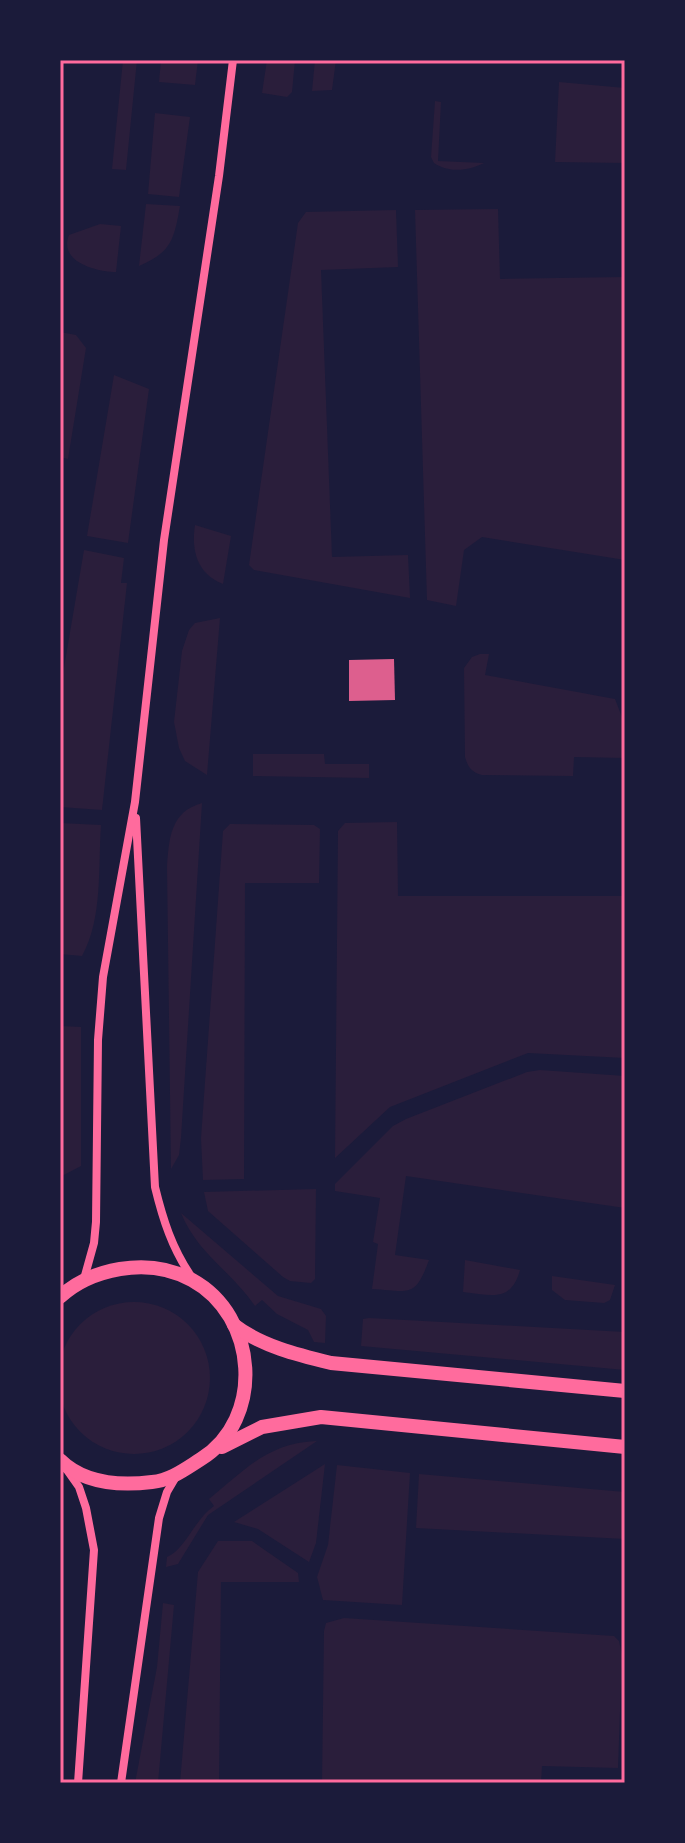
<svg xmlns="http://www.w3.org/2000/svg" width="685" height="1843" viewBox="0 0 685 1843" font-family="'PT Sans Narrow',sans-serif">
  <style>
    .green { fill: #2a1e3b }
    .building { fill: #dd5f8e }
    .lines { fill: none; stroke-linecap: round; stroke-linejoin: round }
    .minor { stroke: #ff6b9d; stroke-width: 8 }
    .tertiary { stroke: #ff6b9d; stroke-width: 14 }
    .neatline { fill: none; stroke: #ff6b9d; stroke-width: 3 }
  </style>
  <rect width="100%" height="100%" fill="#1b1b3a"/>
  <g class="green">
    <polygon points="123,60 137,60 126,170 112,169"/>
    <polygon points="161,60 198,60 195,85 159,82"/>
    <polygon points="267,60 295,60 292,92 287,97 262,93"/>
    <polygon points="315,60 336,60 332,90 312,91"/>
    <polygon points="559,82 625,88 625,163 555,162"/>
    <path d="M435,101L441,102L438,161L484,163C468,171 449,173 434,163L431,157Z"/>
    <polygon points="155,113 190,117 179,197 148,194"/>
    <path d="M146,204L180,206C174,239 172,252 139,266Z"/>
    <polygon points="498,209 500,279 625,277 625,560 482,537 464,550 456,606 427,600 415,210"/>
    <polygon points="396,210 398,267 321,270 332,557 408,555 410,598 254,570 249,565 298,223 306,212"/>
    <path d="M100,224L121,226L116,272C97,272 58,262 69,235Z"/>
    <polygon points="60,332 76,335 86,348 68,459 60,457"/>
    <polygon points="114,375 149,389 128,543 87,536"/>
    <path d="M195,525L231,536L223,584C197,574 191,550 195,525Z"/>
    <polygon points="84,550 124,558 121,583 127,583 102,810 60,807 60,691"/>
    <polygon points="220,618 207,775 185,761 179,748 174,722 182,651 189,630 195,623"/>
    <path d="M480,654H489L485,675L615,699L625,725V758L574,757L573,776L482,775C471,772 468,767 465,757L464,668L472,657Z"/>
    <polygon points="253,754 324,754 325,764 369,764 369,778 253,776"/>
    <path d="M202,803L181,1138L179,1155L171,1169L167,867C169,839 170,812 202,803Z"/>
    <polygon points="397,822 398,896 625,896 625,1058 528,1053 390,1107 335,1158 338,831 345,823"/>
    <path d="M60,823L101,825C98,867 103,918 82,956L60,954Z"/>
    <polygon points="230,824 314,825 320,829 319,883 245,883 244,1179 203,1180 201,1138 223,831"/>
    <polygon points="60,1026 81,1027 81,1166 60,1177"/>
    <path d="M540,1070L625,1076V1208L406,1176L395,1255L429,1260C415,1299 409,1291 372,1289L378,1244L373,1242L380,1198L335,1191V1184L393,1126L406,1119L527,1072Z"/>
    <polygon points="316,1189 315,1279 311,1283 290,1281 283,1277 208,1211 204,1192"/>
    <path d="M181,1213L278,1296L321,1309L326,1316L325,1343L314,1342L308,1330L277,1314L262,1300L255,1306C231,1271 197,1253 181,1213Z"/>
    <path d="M465,1260L520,1270C511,1303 491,1295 463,1292Z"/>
    <polygon points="552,1276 615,1285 610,1300 604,1303 565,1300 552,1290"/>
    <circle cx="134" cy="1378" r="76"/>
    <polygon points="369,1318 625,1332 625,1370 361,1346 363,1319"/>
    <path d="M317,1441L208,1515L178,1564L166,1567L167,1557C185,1550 194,1520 214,1506L209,1499C245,1470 267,1443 317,1441Z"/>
    <polygon points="325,1464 316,1543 309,1562 258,1529 234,1522"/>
    <polygon points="337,1465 410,1473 402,1605 323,1600 317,1577 328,1545"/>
    <polygon points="419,1474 625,1492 625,1539 416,1528"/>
    <polygon points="218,1541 252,1541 298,1573 299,1582 221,1582 219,1783 180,1783 198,1572"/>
    <polygon points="163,1603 174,1605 158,1783 135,1783 157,1667"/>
    <polygon points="344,1618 614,1636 619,1641 622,1655 618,1768 542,1766 541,1783 322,1783 324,1631 326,1623"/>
  </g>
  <polygon class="building" points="394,659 395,700 349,701 349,660"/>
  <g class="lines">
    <g class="minor">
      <path d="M136,818L155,1187C163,1220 172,1248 191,1276"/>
      <polyline points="84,1279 94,1243 96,1222 98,1040 103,977 135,802 164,540 219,176 233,60"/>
      <polyline points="67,1470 79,1487 86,1508 94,1550 78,1783"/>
      <polyline points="121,1783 159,1518 167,1492 177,1475"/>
    </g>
    <g class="tertiary">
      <path d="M60,1297C77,1281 97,1273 120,1269C144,1265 170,1268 192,1280C258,1316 265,1419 201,1459C185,1469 171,1480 152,1482C119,1486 84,1484 60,1460"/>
      <path d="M234,1325C261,1346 298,1355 331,1363L625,1391"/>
      <polyline points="222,1447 262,1427 321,1417 625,1447"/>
    </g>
  </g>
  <rect width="685" height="1843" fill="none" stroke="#1b1b3a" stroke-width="124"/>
  <rect x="62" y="62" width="561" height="1719" class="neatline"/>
</svg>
